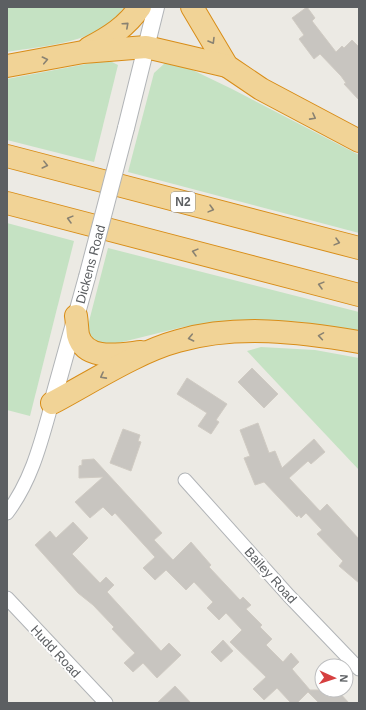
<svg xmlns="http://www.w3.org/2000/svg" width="366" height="710" viewBox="0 0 366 710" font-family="Helvetica,sans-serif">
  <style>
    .green { fill: #c5e2c3 }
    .building { fill: #c8c5c0; stroke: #d0cbc3 }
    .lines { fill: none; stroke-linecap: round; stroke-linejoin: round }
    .minor-casing { stroke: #b1b4b7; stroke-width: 15 }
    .tertiary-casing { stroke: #b1b4b7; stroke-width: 18 }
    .motorway-casing { stroke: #d88d18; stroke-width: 24 }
    .minor { stroke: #fff; stroke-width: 13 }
    .tertiary { stroke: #fff; stroke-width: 16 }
    .motorway { stroke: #f1d396; stroke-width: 22 }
    .tertiary-bridge-casing { stroke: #b1b4b7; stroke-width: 18; stroke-linecap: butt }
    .tertiary-bridge { stroke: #fff; stroke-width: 16 }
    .oneway { stroke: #898272 }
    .labels { text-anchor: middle; stroke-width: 4; stroke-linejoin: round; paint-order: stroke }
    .shield { fill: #fff; stroke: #8d8f91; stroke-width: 1 }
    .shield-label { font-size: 12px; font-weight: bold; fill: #5c5f62 }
    .street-label { font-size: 13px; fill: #5c5f62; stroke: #fff }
  </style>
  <rect width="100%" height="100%" fill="#eceae4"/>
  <g class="green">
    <path d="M7,7H124C99,44 47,45 7,52Z"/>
    <polygon points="102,61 110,61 118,65 94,162 7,140 7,79"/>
    <polygon points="165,63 178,63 232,89 359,155 359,233 128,172 154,73"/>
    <polygon points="7,223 74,241 30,416 7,410"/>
    <polygon points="108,248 359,312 359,331 301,322 253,320 183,327 106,346 90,340 87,329"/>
    <polygon points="261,347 315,350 359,358 359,470 247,351"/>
  </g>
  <g class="building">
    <polygon points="307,7 315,18 312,21 336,52 342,46 344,48 352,40 359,47 359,100 344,84 346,83 341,76 320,54 314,59 299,39 304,35 292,18"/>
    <polygon points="252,368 278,394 264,408 238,382"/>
    <polygon points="187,378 227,404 216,420 219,422 211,434 198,426 207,413 177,394"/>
    <polygon points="258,423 269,453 275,451 282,468 314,439 325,452 311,464 308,461 289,478 320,511 327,504 359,539 359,583 339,566 343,561 317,534 322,530 306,513 301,518 299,515 297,517 264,482 255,485 244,458 250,456 240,430"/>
    <polygon points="123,429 140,435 138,441 141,442 131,471 110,463"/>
    <polygon points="94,459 162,533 154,540 173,560 191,542 211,565 209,567 240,600 243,597 251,605 246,609 262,625 260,627 272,639 266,645 283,662 291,653 299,662 292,669 310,690 337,690 349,703 319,703 308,692 297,703 291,703 277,688 264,700 253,689 266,677 230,642 242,630 226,613 219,620 207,608 213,602 194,582 186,590 166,570 155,580 143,568 155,557 115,513 112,516 103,507 90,518 75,502 103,477 79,478 79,466 82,465 82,460"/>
    <polygon points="73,522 88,538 72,554 100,583 106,577 114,585 107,592 161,651 169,643 181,655 157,678 143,663 133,672 124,663 135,653 112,629 114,627 93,605 78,593 35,545 50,531 56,538"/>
    <polygon points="223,640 233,651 221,662 211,652"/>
    <polygon points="175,686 191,703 157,703"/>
  </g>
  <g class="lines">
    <defs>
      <g id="minor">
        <polyline points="185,480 289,596 359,669"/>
        <path d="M7,513C32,480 41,442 52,403"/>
        <polyline points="7,598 106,703"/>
      </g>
      <g id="tertiary">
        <polyline points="126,128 156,7"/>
        <polyline points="52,403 87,277"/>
      </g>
      <g id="motorway">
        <polyline points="192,7 227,66 261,89 359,141"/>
        <path d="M89,48C110,37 126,27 140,7"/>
        <polyline points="7,66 83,52 146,47 227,66"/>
        <polyline points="7,156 359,248"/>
        <polyline points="7,203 359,295"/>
        <path d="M76,316C77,322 77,329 78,335C85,362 121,354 141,352"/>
        <path d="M52,403C90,383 137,352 178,341C237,324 300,332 359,342"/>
      </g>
    </defs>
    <use href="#minor" class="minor-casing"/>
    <use href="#tertiary" class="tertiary-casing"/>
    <use href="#motorway" class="motorway-casing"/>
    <use href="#minor" class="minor"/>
    <use href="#tertiary" class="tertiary"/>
    <use href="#motorway" class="motorway"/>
    <defs>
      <polyline id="tertiary-bridge" points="87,277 126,128"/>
    </defs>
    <use href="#tertiary-bridge" class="tertiary-bridge-casing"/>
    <use href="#tertiary-bridge" class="tertiary-bridge"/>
  </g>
  <defs><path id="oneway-chevron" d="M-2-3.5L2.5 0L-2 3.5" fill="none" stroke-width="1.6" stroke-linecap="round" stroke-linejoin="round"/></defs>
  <g class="oneway">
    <use href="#oneway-chevron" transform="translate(126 25) rotate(-42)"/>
    <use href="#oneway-chevron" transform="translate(212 41) rotate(59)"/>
    <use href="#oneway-chevron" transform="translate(45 60) rotate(-12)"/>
    <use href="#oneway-chevron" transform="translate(313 117) rotate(28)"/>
    <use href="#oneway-chevron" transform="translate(45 165) rotate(14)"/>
    <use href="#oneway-chevron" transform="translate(211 209) rotate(15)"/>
    <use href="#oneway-chevron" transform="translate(70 219) rotate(-165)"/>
    <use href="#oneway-chevron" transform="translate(337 242) rotate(15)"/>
    <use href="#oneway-chevron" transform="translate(195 252) rotate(-165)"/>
    <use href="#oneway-chevron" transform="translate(321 285) rotate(-165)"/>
    <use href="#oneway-chevron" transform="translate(321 336) rotate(-171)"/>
    <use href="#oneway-chevron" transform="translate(191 338) rotate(168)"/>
    <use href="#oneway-chevron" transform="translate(103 376) rotate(152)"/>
  </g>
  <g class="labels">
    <rect class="shield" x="171" y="192" width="24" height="20" rx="3"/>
    <g class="shield-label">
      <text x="183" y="206">N2</text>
    </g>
    <g class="street-label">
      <text transform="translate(90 264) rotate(-75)" y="5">Dickens Road</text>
      <text transform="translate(271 575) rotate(48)" y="5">Bailey Road</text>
      <text transform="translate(56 651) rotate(47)" y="5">Hudd Road</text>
    </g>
  </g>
  <rect width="366" height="710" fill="none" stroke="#5c5f62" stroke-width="16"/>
  <g transform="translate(334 678) rotate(93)"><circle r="19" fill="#ffffff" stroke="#bebfc0"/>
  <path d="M0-3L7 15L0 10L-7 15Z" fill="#d64040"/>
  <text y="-6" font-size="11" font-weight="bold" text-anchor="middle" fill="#5c5f62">N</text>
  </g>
</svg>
